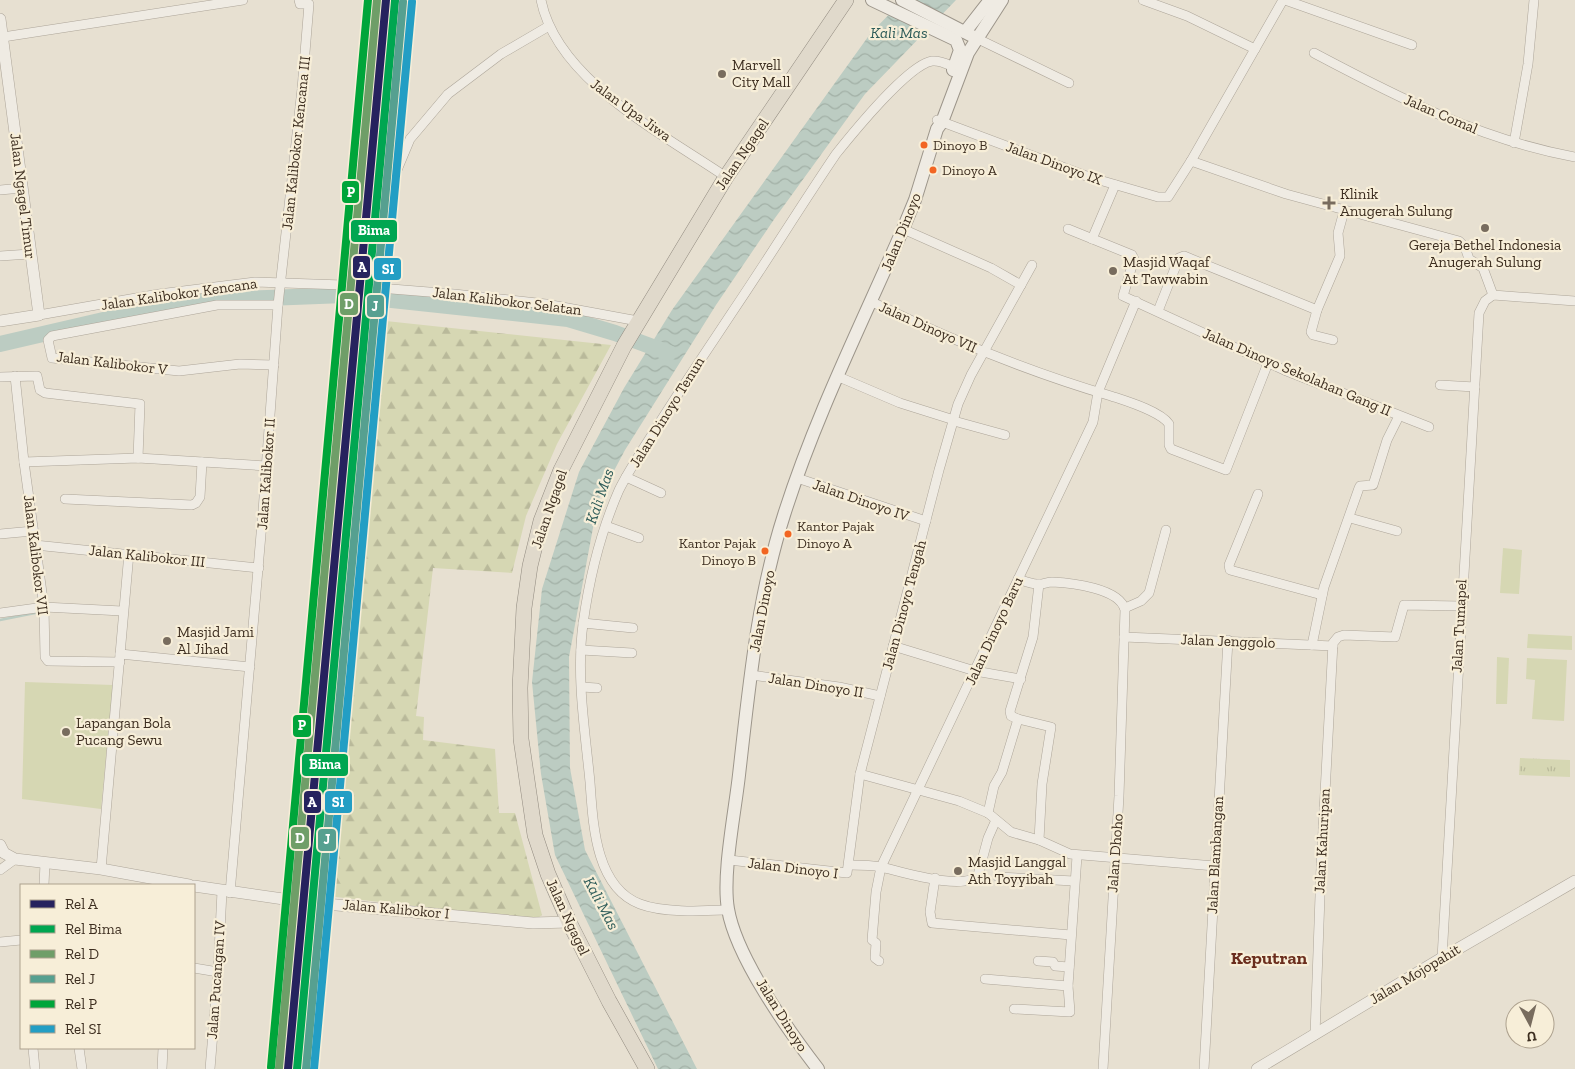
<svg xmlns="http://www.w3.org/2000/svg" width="1575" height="1069" viewBox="0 0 1575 1069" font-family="'Zilla Slab',serif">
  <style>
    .grass { fill: url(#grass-tufts) }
    .forest { fill: url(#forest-firs) }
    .green { fill: #d6d7b3 }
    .water { fill: url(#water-waves) }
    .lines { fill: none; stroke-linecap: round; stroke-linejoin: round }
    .stream { stroke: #bcccc2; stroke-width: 2.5 }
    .river { stroke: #bcccc2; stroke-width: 16 }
    .minor-casing { stroke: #ada599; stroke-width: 10 }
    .tertiary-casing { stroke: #ada599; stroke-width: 12 }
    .secondary-casing { stroke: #9c958a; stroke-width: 14 }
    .trunk-casing { stroke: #928b80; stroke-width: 16 }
    .minor { stroke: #efebe3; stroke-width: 9 }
    .tertiary { stroke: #efebe3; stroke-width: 11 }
    .secondary { stroke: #efebe3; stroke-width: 12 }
    .trunk { stroke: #e0d9cb; stroke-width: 15 }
    .rail-1-casing { stroke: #f7eed8; stroke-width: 11 }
    .rail-2-casing { stroke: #f7eed8; stroke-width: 11 }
    .rail-3-casing { stroke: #f7eed8; stroke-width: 11 }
    .rail-4-casing { stroke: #f7eed8; stroke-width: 11 }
    .rail-5-casing { stroke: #f7eed8; stroke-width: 11 }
    .rail-6-casing { stroke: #f7eed8; stroke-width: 11 }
    .rail-1 { stroke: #26225e; stroke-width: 8 }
    .rail-2 { stroke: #00a651; stroke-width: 8 }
    .rail-3 { stroke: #6f9e68; stroke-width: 8 }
    .rail-4 { stroke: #56a090; stroke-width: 8 }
    .rail-5 { stroke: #00a53a; stroke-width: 8 }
    .rail-6 { stroke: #239ec4; stroke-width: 8 }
    .poi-dot { fill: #786c5e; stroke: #f7eed8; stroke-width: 2 }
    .bus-dot { fill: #f26522; stroke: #f7eed8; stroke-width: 2 }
    .labels { text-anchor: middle; stroke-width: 4.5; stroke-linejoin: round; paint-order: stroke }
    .bus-label { font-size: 14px; fill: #3d2e20; stroke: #f7eed8; text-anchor: start }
    .poi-label { font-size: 15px; fill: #3d2e20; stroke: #f7eed8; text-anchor: start }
    .street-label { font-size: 15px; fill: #3d2e20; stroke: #f7eed8 }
    .water-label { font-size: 16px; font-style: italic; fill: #2f5d5a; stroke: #f7eed8 }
    .quarter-label { font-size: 18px; font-weight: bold; fill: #6b2e1e; stroke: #f7eed8 }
    .line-badge { stroke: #f7eed8; stroke-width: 2 }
    .badge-label { font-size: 14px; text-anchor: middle; font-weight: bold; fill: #fff }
  </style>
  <defs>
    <pattern id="grass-tufts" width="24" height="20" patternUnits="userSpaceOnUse" patternTransform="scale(1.25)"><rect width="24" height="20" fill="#d6d7b3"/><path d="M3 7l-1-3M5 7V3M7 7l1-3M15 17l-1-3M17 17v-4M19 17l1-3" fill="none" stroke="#b9b99a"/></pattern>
    <pattern id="forest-firs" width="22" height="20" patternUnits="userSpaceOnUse" patternTransform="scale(1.25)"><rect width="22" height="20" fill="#d6d7b3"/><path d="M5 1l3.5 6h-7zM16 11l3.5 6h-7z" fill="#b9b99a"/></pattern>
    <pattern id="water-waves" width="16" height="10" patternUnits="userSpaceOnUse" patternTransform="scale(1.25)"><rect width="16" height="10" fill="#bcccc2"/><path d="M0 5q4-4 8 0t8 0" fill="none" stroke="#a2b0a6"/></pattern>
  </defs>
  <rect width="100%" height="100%" fill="#e7e0d1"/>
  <polygon class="grass" points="1520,758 1570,760 1570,777 1519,775"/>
  <polygon class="forest" points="367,319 611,345 557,444 526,516 512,573 433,568 416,716 424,717 423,740 495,749 499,813 515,813 542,915 535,920 319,895"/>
  <g class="green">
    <polygon points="1503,548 1522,550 1519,594 1500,593"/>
    <polygon points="1528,634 1572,636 1572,650 1527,648"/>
    <polygon points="1497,657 1509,658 1507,704 1496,704"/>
    <polygon points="1527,658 1567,660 1564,721 1532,719 1535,680 1526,679"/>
    <polygon points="25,682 113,685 101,809 22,799"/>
  </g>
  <polygon class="water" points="903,0 956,0 865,94 775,218 716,305 625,450 598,501 569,657 570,768 585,850 697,1069 658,1069 555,855 541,774 532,682 542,589 579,472 624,388 672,310 870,34"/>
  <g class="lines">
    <polyline class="stream" points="0,620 40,612"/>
    <polyline class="river" points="0,344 112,318 211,300 345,295 568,319 615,333 669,353"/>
    <defs>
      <g id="minor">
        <path d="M541,0C557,80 663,134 726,177"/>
        <polyline points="1143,0 1187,16 1255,49"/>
        <polyline points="1285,0 1412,45"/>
        <polyline points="549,26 501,54 448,94 410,139 374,225 375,284 379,288 454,294 546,304 638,321"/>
        <polyline points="3,37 243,0"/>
        <polyline points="976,38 1069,83"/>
        <path d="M1314,53C1397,97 1481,140 1575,157"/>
        <polyline points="937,120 1089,177 1158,197 1168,197 1191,161 1283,0"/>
        <polyline points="1514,143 1528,64 1534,0"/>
        <polyline points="1191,161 1286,194 1459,241 1465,247 1469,259 1483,268 1493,295"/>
        <polyline points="0,190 22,188"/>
        <polyline points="375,213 397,20 402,0"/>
        <polyline points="903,229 991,268 1021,285"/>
        <polyline points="1068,229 1132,255 1134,259 1123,296 1284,370 1429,427"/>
        <polyline points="1092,239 1115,185"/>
        <polyline points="0,256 30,254"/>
        <path d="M872,302C949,339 1029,372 1111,396C1126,401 1160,411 1169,424V445L1171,449L1226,470L1268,363"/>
        <polyline points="1158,311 1179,258 1184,256 1317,310"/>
        <polyline points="39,315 159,294 255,282 343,285 349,283 370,0"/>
        <polyline points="1333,340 1313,335 1311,332 1317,310 1340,256 1338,233 1344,211"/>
        <polyline points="274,365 240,364 179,371 52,358 48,340 52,336 217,305 278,305"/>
        <polyline points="15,376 24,462 44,607 45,657 48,661 120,662"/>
        <polyline points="0,377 37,376 40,390 45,393 140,404 138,458"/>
        <polyline points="839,377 900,403 954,420"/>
        <polyline points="1440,385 1475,387"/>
        <polyline points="954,421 1005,435"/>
        <polyline points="24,462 138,458 267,466"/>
        <polyline points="626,477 661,493"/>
        <polyline points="797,478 926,521"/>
        <polyline points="1258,494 1229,565 1230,570 1322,595"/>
        <polyline points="65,499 192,505 196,503 200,497 202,462"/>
        <polyline points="1350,518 1397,531"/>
        <polyline points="606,526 639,538"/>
        <polyline points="0,534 33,531"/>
        <polyline points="35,545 259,568"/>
        <path d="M1018,579C1024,581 1031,584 1037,584C1042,585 1047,582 1052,582C1071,583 1120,588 1125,610L1119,796L1103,1069"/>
        <polyline points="1125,608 1141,601 1149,593 1166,530"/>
        <polyline points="0,613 44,607 122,611"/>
        <polyline points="583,623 633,628"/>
        <polyline points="1124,637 1333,646"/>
        <polyline points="1312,645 1324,587 1359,488 1360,486 1373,485 1387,440 1399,416"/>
        <polyline points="893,646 975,671 1021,679"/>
        <polyline points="581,650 632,653"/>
        <polyline points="120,654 250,667"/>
        <polyline points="751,675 839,687 880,696"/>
        <polyline points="582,687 597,688"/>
        <polyline points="1018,719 1051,727 1042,784 1039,840"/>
        <polyline points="860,774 959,801 988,813 1011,832 1039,840 1070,854 1215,866"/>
        <polyline points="988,813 994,786 1002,772 1018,719 1011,716 1010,711 1033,637 1039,584"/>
        <polyline points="729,860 847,873 860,774 939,470 958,404 971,375 1032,265"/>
        <path d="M850,865C860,865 871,865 881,867C900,871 965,892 978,875L988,838L996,820"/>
        <polyline points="101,869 129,553"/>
        <polyline points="0,870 15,859"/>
        <polyline points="998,877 1074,881"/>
        <polyline points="935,878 930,912 932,923 1071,935"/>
        <polyline points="44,885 45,863"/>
        <polyline points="230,893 263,511 278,305 302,89 309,4 300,4 299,0"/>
        <path d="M728,910C703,911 663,913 640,904C595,887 593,823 590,782C585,730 576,676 583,624C589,580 601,531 619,490C628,472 639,455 650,438C676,396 704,355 731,314C767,261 800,207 836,154C852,134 908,65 932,61C940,60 947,64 954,67"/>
        <polyline points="0,942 21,940"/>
        <polyline points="1442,958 1479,313 1485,301 1493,295 1575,301"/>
        <polyline points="879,961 875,958 876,943 872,940 876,892 881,867 1093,422 1098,392 1136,301"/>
        <polyline points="1038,961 1053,962 1055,966 1069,967"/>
        <polyline points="194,968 218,972"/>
        <polyline points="985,979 1068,986"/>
        <polyline points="1014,1009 1070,1012 1068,986 1077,856"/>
        <polyline points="1315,1035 1321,868 1333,643 1338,637 1344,635 1395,637 1404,605 1461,606"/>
        <polyline points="33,1048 35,1069"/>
        <polyline points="79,1048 82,1069"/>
        <polyline points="162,1069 163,1048"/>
        <polyline points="210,1069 218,972 222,891"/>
        <polyline points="292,1069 306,902"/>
        <polyline points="1204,1069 1228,640"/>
      </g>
      <g id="tertiary">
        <polyline points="0,19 39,315 0,321"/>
        <polyline points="0,845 4,853 15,859 101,869 189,885"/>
        <polyline points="194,886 304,902 533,923 569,922"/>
        <polyline points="1257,1069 1442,958 1575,881"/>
      </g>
      <g id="secondary">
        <polyline points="872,0 956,40 960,50 953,70"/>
        <polyline points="902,0 976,38"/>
        <polyline points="965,32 990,0"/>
        <path d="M818,1069C788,1030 736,957 728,909C722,875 735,812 739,775C749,688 757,599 784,515C815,417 862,323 903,229L915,200L937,129L942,122L968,53L1002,0"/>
      </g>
      <polyline id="trunk" points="647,1069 609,1001 569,922 548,874 535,835 521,739 520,688 524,608 530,566 541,521 561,470 624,346 726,177 846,0"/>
    </defs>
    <use href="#minor" class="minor-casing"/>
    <use href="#tertiary" class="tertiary-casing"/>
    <use href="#secondary" class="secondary-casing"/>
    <use href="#trunk" class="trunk-casing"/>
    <use href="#minor" class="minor"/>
    <use href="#tertiary" class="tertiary"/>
    <use href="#secondary" class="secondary"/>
    <use href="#trunk" class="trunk"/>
    <defs>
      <polyline id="rail-1" points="288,1069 386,0"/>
      <polyline id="rail-2" points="297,1069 395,1"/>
      <polyline id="rail-3" points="279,1068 377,0"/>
      <polyline id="rail-4" points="306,1069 403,2"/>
      <polyline id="rail-5" points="271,1067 368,0"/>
      <polyline id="rail-6" points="314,1069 412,2"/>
    </defs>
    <use href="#rail-1" class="rail-1-casing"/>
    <use href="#rail-2" class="rail-2-casing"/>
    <use href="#rail-3" class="rail-3-casing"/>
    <use href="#rail-4" class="rail-4-casing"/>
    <use href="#rail-5" class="rail-5-casing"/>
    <use href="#rail-6" class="rail-6-casing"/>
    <use href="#rail-1" class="rail-1"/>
    <use href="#rail-2" class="rail-2"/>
    <use href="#rail-3" class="rail-3"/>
    <use href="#rail-4" class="rail-4"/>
    <use href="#rail-5" class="rail-5"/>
    <use href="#rail-6" class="rail-6"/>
  </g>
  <g class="poi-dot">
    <circle cx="722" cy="74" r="5"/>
    <path d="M1326.5 195.5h5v5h5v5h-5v5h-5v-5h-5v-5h5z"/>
    <circle cx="1485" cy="228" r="5"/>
    <circle cx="1113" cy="271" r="5"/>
    <circle cx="167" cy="641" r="5"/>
    <circle cx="66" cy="732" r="5"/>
    <circle cx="958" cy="871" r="5"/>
  </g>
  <g class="bus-dot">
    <circle cx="924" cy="145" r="4.5"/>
    <circle cx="933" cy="170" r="4.5"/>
    <circle cx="788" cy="534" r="4.5"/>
    <circle cx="765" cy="551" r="4.5"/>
  </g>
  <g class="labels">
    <g class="bus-label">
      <text x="933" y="150">Dinoyo B</text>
      <text x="942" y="175">Dinoyo A</text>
      <text x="797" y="531">Kantor Pajak<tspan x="797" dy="17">Dinoyo A</tspan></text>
      <text x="756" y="548" text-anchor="end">Kantor Pajak<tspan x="756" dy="17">Dinoyo B</tspan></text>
    </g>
    <g class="poi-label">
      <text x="732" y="70">Marvell<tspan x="732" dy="17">City Mall</tspan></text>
      <text x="1340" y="199">Klinik<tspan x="1340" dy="17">Anugerah Sulung</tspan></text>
      <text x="1485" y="250" text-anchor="middle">Gereja Bethel Indonesia<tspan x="1485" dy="17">Anugerah Sulung</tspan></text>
      <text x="1123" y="267">Masjid Waqaf<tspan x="1123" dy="17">At Tawwabin</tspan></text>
      <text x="177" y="637">Masjid Jami<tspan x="177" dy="17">Al Jihad</tspan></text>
      <text x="76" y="728">Lapangan Bola<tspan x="76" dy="17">Pucang Sewu</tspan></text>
      <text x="968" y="867">Masjid Langgal<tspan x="968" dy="17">Ath Toyyibah</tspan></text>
    </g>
    <g class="street-label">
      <text transform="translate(631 110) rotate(36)" y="5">Jalan Upa Jiwa</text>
      <text transform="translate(1441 114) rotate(23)" y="5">Jalan Comal</text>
      <text transform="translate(296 143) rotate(-84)" y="5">Jalan Kalibokor Kencana III</text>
      <text transform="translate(742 154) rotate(-56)" y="5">Jalan Ngagel</text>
      <text transform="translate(1054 163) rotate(20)" y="5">Jalan Dinoyo IX</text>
      <text transform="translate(23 196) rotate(83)" y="5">Jalan Ngagel Timur</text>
      <text transform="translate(901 232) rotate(-68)" y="5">Jalan Dinoyo</text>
      <text transform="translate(179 294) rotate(-8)" y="5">Jalan Kalibokor Kencana</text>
      <text transform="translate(507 301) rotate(7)" y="5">Jalan Kalibokor Selatan</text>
      <text transform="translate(928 327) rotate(24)" y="5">Jalan Dinoyo VII</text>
      <text transform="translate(112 363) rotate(7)" y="5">Jalan Kalibokor V</text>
      <text transform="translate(1297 372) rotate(23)" y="5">Jalan Dinoyo Sekolahan Gang II</text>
      <text transform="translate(667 412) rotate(-58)" y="5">Jalan Dinoyo Tenun</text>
      <text transform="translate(266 474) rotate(-86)" y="5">Jalan Kalibokor II</text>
      <text transform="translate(861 500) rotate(19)" y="5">Jalan Dinoyo IV</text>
      <text transform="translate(549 509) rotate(-71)" y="5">Jalan Ngagel</text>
      <text transform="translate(36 555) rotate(83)" y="5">Jalan Kalibokor VII</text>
      <text transform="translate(147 556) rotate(6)" y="5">Jalan Kalibokor III</text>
      <text transform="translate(904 605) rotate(-75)" y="5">Jalan Dinoyo Tengah</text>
      <text transform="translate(762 611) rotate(-79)" y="5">Jalan Dinoyo</text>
      <text transform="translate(1459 626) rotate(-87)" y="5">Jalan Tumapel</text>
      <text transform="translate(994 631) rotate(-65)" y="5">Jalan Dinoyo Baru</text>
      <text transform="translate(1228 641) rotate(2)" y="5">Jalan Jenggolo</text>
      <text transform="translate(816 685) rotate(9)" y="5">Jalan Dinoyo II</text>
      <text transform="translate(1322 841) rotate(-87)" y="5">Jalan Kahuripan</text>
      <text transform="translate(1115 853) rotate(-86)" y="5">Jalan Dhoho</text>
      <text transform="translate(1215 855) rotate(-87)" y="5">Jalan Blambangan</text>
      <text transform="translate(793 868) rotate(7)" y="5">Jalan Dinoyo I</text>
      <text transform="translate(396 909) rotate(5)" y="5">Jalan Kalibokor I</text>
      <text transform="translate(568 917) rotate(65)" y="5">Jalan Ngagel</text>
      <text transform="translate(1415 974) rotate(-31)" y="5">Jalan Mojopahit</text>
      <text transform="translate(216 980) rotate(-86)" y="5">Jalan Pucangan IV</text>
      <text transform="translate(782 1015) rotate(58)" y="5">Jalan Dinoyo</text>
    </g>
    <g class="water-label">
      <text x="899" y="38">Kali Mas</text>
      <text transform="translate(599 496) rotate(-71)" y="6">Kali Mas</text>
      <text transform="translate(602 903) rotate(62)" y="6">Kali Mas</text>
    </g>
    <g class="quarter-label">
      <text x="1269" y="964">Keputran</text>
    </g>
  </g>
  <g class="line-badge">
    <rect x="341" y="180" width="19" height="24" rx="5" fill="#00a53a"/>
    <rect x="350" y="219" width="48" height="24" rx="5" fill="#00a651"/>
    <rect x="352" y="255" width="19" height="24" rx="5" fill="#26225e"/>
    <rect x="373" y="257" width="29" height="24" rx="5" fill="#239ec4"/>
    <rect x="339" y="292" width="20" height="24" rx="5" fill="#6f9e68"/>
    <rect x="366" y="294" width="19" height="24" rx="5" fill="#56a090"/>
    <rect x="292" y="714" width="20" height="24" rx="5" fill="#00a53a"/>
    <rect x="301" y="753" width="48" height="24" rx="5" fill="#00a651"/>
    <rect x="303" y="790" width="19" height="24" rx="5" fill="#26225e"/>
    <rect x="324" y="790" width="29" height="24" rx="5" fill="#239ec4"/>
    <rect x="290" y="826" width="20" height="24" rx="5" fill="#6f9e68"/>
    <rect x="317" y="828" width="20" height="24" rx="5" fill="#56a090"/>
  </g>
  <g class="badge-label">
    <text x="351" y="197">P</text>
    <text x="374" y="235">Bima</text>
    <text x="362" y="272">A</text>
    <text x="388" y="274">SI</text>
    <text x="349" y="309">D</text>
    <text x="375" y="311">J</text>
    <text x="302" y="730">P</text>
    <text x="325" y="769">Bima</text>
    <text x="312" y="807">A</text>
    <text x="338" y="807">SI</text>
    <text x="300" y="843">D</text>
    <text x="327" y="844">J</text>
  </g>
  <rect x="20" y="884" width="175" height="165" fill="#f7eed8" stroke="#ada18e"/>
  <rect x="30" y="900" width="25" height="8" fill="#26225e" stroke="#ada18e"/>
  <text x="65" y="909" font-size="15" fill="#3d2e20">Rel A</text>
  <rect x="30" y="925" width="25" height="8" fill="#00a651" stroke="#ada18e"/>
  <text x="65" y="934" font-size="15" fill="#3d2e20">Rel Bima</text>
  <rect x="30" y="950" width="25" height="8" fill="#6f9e68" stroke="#ada18e"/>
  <text x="65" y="959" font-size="15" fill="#3d2e20">Rel D</text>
  <rect x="30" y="975" width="25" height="8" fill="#56a090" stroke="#ada18e"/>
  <text x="65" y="984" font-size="15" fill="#3d2e20">Rel J</text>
  <rect x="30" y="1000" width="25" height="8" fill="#00a53a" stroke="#ada18e"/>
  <text x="65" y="1009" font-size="15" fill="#3d2e20">Rel P</text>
  <rect x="30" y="1025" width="25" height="8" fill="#239ec4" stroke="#ada18e"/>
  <text x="65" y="1034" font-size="15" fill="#3d2e20">Rel SI</text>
  <g transform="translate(1530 1024) rotate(173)"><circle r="24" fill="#f7eed8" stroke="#ada18e"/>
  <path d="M0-4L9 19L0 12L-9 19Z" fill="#786c5e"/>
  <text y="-8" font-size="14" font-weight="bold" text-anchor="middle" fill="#3d2e20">U</text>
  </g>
</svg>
